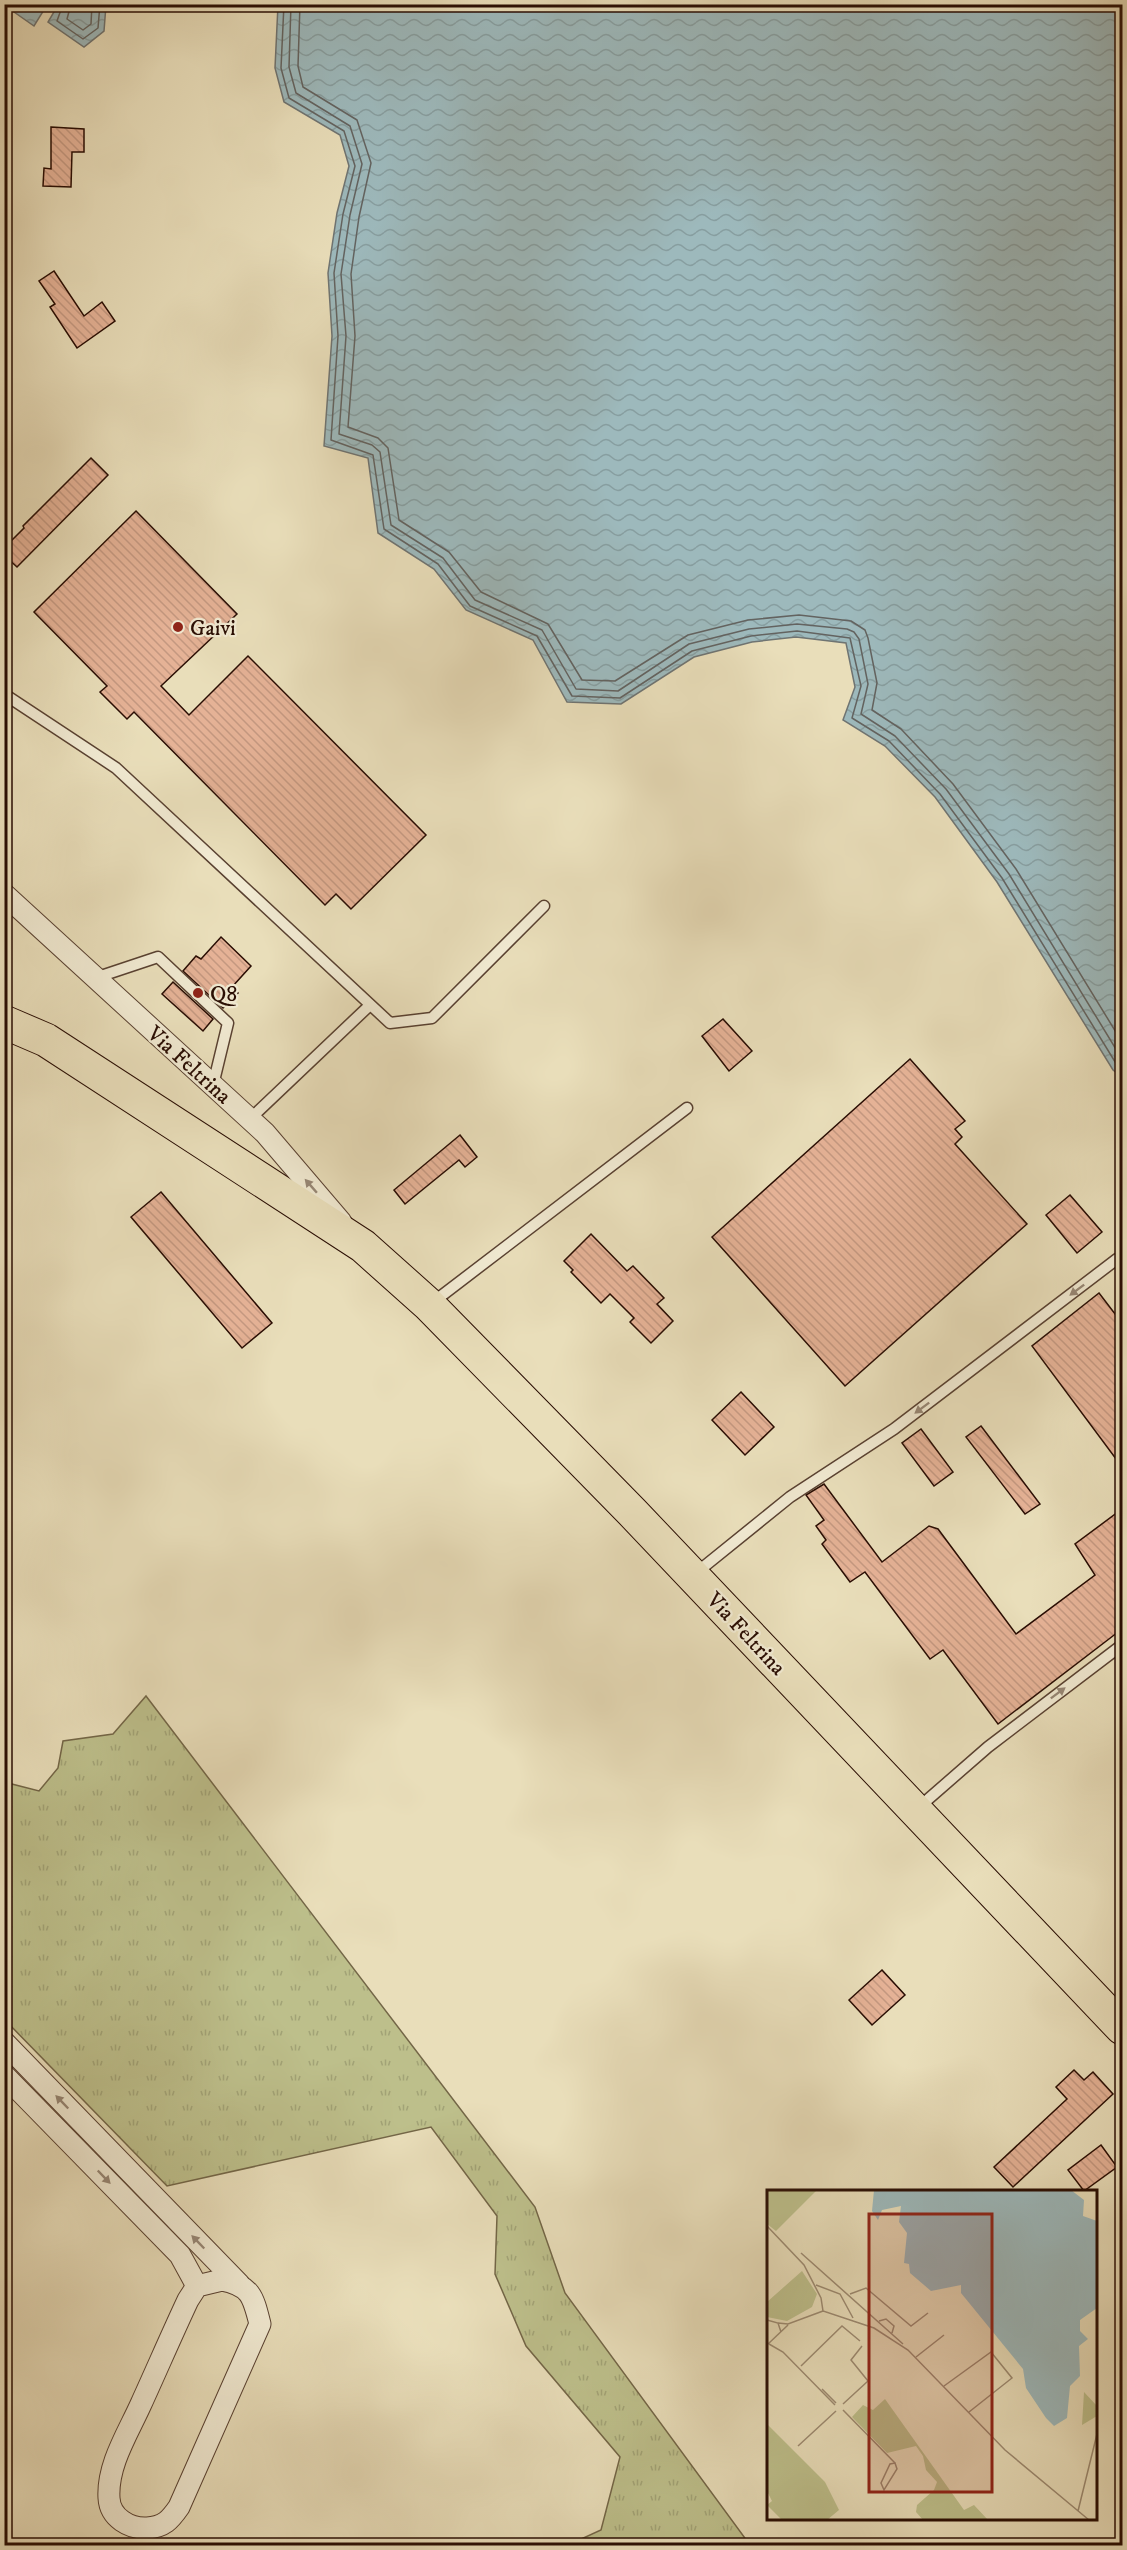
<svg xmlns="http://www.w3.org/2000/svg" width="1127" height="2550" viewBox="0 0 1127 2550" font-family="'IM FELL DW Pica',serif">
  <style>
    .grass { fill: url(#grass-tufts); stroke: #736647; stroke-width: 1.5 }
    .water { fill: url(#water-waves); stroke: #6f7472; stroke-width: 1.5 }
    .lines { fill: none; stroke-linecap: round; stroke-linejoin: round }
    .shore { stroke: #636360; stroke-width: 1.5 }
    .building { fill: url(#building-back-hatch); stroke: #290d03; stroke-width: 1.5 }
    .lane-casing { stroke: #594131; stroke-width: 13 }
    .street-casing { stroke: #594131; stroke-width: 23 }
    .primary-casing { stroke: #290d03; stroke-width: 35 }
    .lane { stroke: #f1ead2; stroke-width: 10 }
    .street { stroke: #f1ead2; stroke-width: 21 }
    .primary { stroke: #e9deba; stroke-width: 33 }
    .oneway { fill: #978775 }
    .poi-dot { fill: #8f2418; stroke: #f1ead2; stroke-width: 2 }
    .labels { text-anchor: middle; stroke-width: 4.5; stroke-linejoin: round; paint-order: stroke }
    .poi-label { font-size: 22px; fill: #290d03; stroke: #f1ead2; text-anchor: start }
    .street-label { font-size: 22px; fill: #290d03; stroke: #f1ead2 }
    .inset-road { fill: none; stroke: #9c8a71; stroke-width: 1.5 }
    .view { fill: #8f2418; fill-opacity: 0.15; stroke: #8f2418; stroke-width: 3 }
    .inset-edge { fill: none; stroke: #290d03; stroke-width: 3 }
  </style>
  <defs>
    <pattern id="grass-tufts" width="24" height="20" patternUnits="userSpaceOnUse" patternTransform="scale(1.5)"><rect width="24" height="20" fill="#bdbf8b"/><path d="M3 7l-1-3M5 7V3M7 7l1-3M15 17l-1-3M17 17v-4M19 17l1-3" fill="none" stroke="#a2a376"/></pattern>
    <pattern id="water-waves" width="16" height="10" patternUnits="userSpaceOnUse" patternTransform="scale(1.5)"><rect width="16" height="10" fill="#9db9bc"/><path d="M0 5q4-4 8 0t8 0" fill="none" stroke="#879ea0"/></pattern>
    <pattern id="building-back-hatch" width="6" height="6" patternUnits="userSpaceOnUse" patternTransform="scale(1.5)"><rect width="6" height="6" fill="#e5b296"/><path d="M-1 5l2 2M0 0l6 6M5-1l2 2" fill="none" stroke="#c49880"/></pattern>
  </defs>
  <rect width="100%" height="100%" fill="#e9deba"/>
  <filter id="stains"><feTurbulence type="fractalNoise" baseFrequency=".00333" numOctaves="4"/><feColorMatrix values="0 0 0 0 .2 0 0 0 0 .09 0 0 0 0 .02 0 0 0 .5 -.17"/></filter>
  <radialGradient id="worn" r=".72"><stop offset=".6" stop-color="#630" stop-opacity="0"/><stop offset="1" stop-color="#630" stop-opacity=".3"/></radialGradient>
  <polygon class="grass" points="146,1696 535,2207 565,2293 750,2545 568,2545 601,2530 620,2457 526,2346 495,2274 497,2216 431,2127 167,2186 5,2020 5,1780 8,1783 39,1791 58,1768 63,1741 113,1734"/>
  <g class="water">
    <polygon points="9,5 47,5 34,26 14,12"/>
    <polygon points="58,5 106,5 104,31 84,47 48,22"/>
    <polygon points="278,5 1122,5 1122,1077 1113,1070 997,882 935,797 885,746 843,720 855,687 846,643 796,637 752,642 694,657 621,704 567,702 533,640 466,610 434,569 378,533 368,458 324,446 332,336 328,273 337,213 349,166 340,135 284,102 275,68"/>
  </g>
  <g class="lines">
    <g class="shore">
      <polyline points="63,4 57,21 83,39 98,28 100,4"/>
      <polyline points="71,4 67,19 83,30 91,24 92,4"/>
      <polyline points="284,4 281,68 289,98 344,131 355,166 343,214 334,273 338,336 331,440 373,455 384,529 438,564 470,606 537,636 572,696 620,698 692,651 751,636 797,631 850,638 861,686 852,718 889,741 940,794 1002,878 1117,1065 1122,1070"/>
      <polyline points="291,4 289,67 296,93 350,126 362,164 350,215 341,274 346,336 339,434 372,445 380,452 391,525 443,558 475,600 542,630 576,689 618,691 689,644 749,629 797,624 847,629 854,632 859,639 868,684 861,714 895,736 946,789 1009,874 1122,1059"/>
      <polyline points="300,4 298,66 303,87 357,120 371,163 359,217 351,274 355,336 348,427 378,438 388,448 399,520 449,552 481,592 548,624 582,680 615,681 688,635 748,620 799,615 851,621 865,630 868,638 877,683 872,710 901,729 953,784 1016,869 1122,1042"/>
    </g>
  </g>
  <g class="building">
    <polygon points="51,127 84,129 84,152 72,152 71,187 43,186 44,168 51,169"/>
    <polygon points="54,271 84,316 102,302 115,321 77,348 50,307 55,304 39,281"/>
    <polygon points="91,458 108,475 17,567 4,555 4,548 24,528 23,526"/>
    <polygon points="136,511 237,614 161,686 189,715 248,656 426,835 351,909 336,894 325,905 134,712 127,719 100,692 107,686 34,612"/>
    <polygon points="221,937 251,966 232,987 238,993 223,1008 183,971 196,956 201,959"/>
    <polygon points="173,982 213,1019 203,1031 162,994"/>
    <polygon points="723,1019 752,1051 729,1071 702,1036"/>
    <polygon points="910,1059 965,1121 955,1129 962,1137 955,1144 1027,1224 845,1386 712,1237"/>
    <polygon points="460,1135 477,1157 465,1167 459,1160 405,1204 394,1190"/>
    <polygon points="161,1192 272,1323 242,1348 131,1217"/>
    <polygon points="1070,1195 1102,1232 1077,1253 1046,1215"/>
    <polygon points="591,1234 627,1271 633,1266 664,1298 657,1304 673,1321 651,1343 630,1322 634,1318 610,1294 601,1303 571,1272 573,1270 564,1261"/>
    <polygon points="1099,1293 1122,1323 1122,1467 1032,1346"/>
    <polygon points="741,1392 774,1427 745,1455 712,1420"/>
    <polygon points="981,1426 1040,1504 1025,1514 966,1437"/>
    <polygon points="921,1429 953,1472 934,1486 902,1443"/>
    <polygon points="824,1484 882,1562 929,1526 938,1529 1016,1634 1095,1575 1075,1544 1122,1509 1122,1629 998,1724 943,1650 930,1659 865,1572 850,1582 822,1544 826,1540 816,1526 824,1520 806,1495"/>
    <polygon points="882,1970 905,1995 872,2025 849,2000"/>
    <polygon points="1074,2070 1084,2080 1093,2072 1113,2094 1013,2187 994,2167 1067,2099 1056,2087"/>
    <polygon points="1101,2145 1117,2167 1084,2191 1068,2170"/>
  </g>
  <g class="lines">
    <defs>
      <g id="lane">
        <polyline points="4,694 116,768 390,1023 432,1018 544,906"/>
        <polyline points="95,978 158,957 228,1023 213,1085"/>
        <polyline points="250,1119 370,1005"/>
        <polyline points="432,1303 687,1108"/>
        <polyline points="696,1573 790,1497 894,1429 1117,1259 1122,1266"/>
        <polyline points="918,1808 988,1747 1122,1645"/>
      </g>
      <g id="street">
        <polyline points="4,894 265,1133 341,1222"/>
        <polyline points="4,2042 239,2284"/>
        <polyline points="4,2075 180,2255 197,2286"/>
        <path d="M222,2280C251,2286 253,2296 260,2324L179,2507C170,2520 164,2527 147,2528C130,2529 110,2518 109,2498C107,2465 128,2433 141,2404C157,2369 172,2334 188,2300L197,2286Z"/>
      </g>
      <polyline id="primary" points="4,1022 46,1040 363,1246 429,1305 632,1512 1122,2028"/>
    </defs>
    <use href="#lane" class="lane-casing"/>
    <use href="#street" class="street-casing"/>
    <use href="#primary" class="primary-casing"/>
    <use href="#lane" class="lane"/>
    <use href="#street" class="street"/>
    <use href="#primary" class="primary"/>
  </g>
  <defs><path id="oneway-solid" d="M-6-.8H1V-3.2L6.5 0L1 3.2V.8H-6Z" transform="scale(1.5)"/></defs>
  <g class="oneway">
    <use href="#oneway-solid" transform="translate(311 1186) rotate(-131)"/>
    <use href="#oneway-solid" transform="translate(1077 1290) rotate(143)"/>
    <use href="#oneway-solid" transform="translate(922 1408) rotate(143)"/>
    <use href="#oneway-solid" transform="translate(1058 1693) rotate(-37)"/>
    <use href="#oneway-solid" transform="translate(62 2102) rotate(-134)"/>
    <use href="#oneway-solid" transform="translate(104 2177) rotate(46)"/>
    <use href="#oneway-solid" transform="translate(198 2242) rotate(-134)"/>
  </g>
  <g class="poi-dot">
    <circle cx="178" cy="627" r="6"/>
    <circle cx="198" cy="993" r="6"/>
  </g>
  <g class="labels">
    <g class="poi-label">
      <text x="190" y="635">Gaivi</text>
      <text x="210" y="1001">Q8</text>
    </g>
    <g class="street-label">
      <text transform="translate(190 1064) rotate(42)" y="8">Via Feltrina</text>
      <text transform="translate(747 1633) rotate(47)" y="8">Via Feltrina</text>
    </g>
  </g>
  <g transform="translate(767 2190)">
    <rect width="330" height="330" fill="#e9deba"/>
    <path d="M0,0H50L9,41L0,34ZM35,81L50,104L45,117L20,131L0,127V112ZM317,202L330,216V226L315,235ZM118,209L197,320L207,315L221,330H156L149,322L150,315L167,300L170,292L159,280L156,266L149,256L120,263L85,227L96,215L106,220ZM0,234L58,292L72,320L60,330H15L0,315L5,311L0,301Z" fill="#bdbf8b"/>
    <path d="M107,0H304L317,10L316,26L330,31V118L313,130V141L321,149L312,156L313,186L303,196L300,228L287,236L279,228L259,198L256,179L194,103V95L164,101L143,83L142,74L137,73L140,43L132,32L134,16L115,20L111,30L105,21Z" fill="#9db9bc"/>
    <path class="inset-road" d="M0,36L37,75L54,108L56,121L107,138L141,160L238,260L322,330M34,63L136,154M49,95L73,104L86,128M83,104L99,98L144,136L161,123M0,130L11,133L14,142M112,131L119,129L127,136L125,143M11,133L21,134L56,121M1,154L21,135M2,154L16,162L68,215M149,167L177,145M34,176L75,136L93,151M177,196L224,162L245,188L202,222M55,199L69,213M76,214L101,191L84,170L95,156M76,220L128,273M31,256L69,221M128,273L130,279L117,300L114,293L123,274ZM311,321L330,244"/>
    <path class="view" d="M102,24H225V302H102Z"/>
    <rect width="330" height="330" class="inset-edge"/>
  </g>
  <rect width="1127" height="2550" fill="none" stroke="#e9deba" stroke-width="24"/>
  <rect x="6" y="6" width="1115" height="2538" fill="none" stroke="#290d03" stroke-width="3"/>
  <rect x="12" y="12" width="1103" height="2526" fill="none" stroke="#290d03" stroke-width="1.5"/>
  <rect width="100%" height="100%" filter="url(#stains)"/>
  <rect width="100%" height="100%" fill="url(#worn)"/>
</svg>
